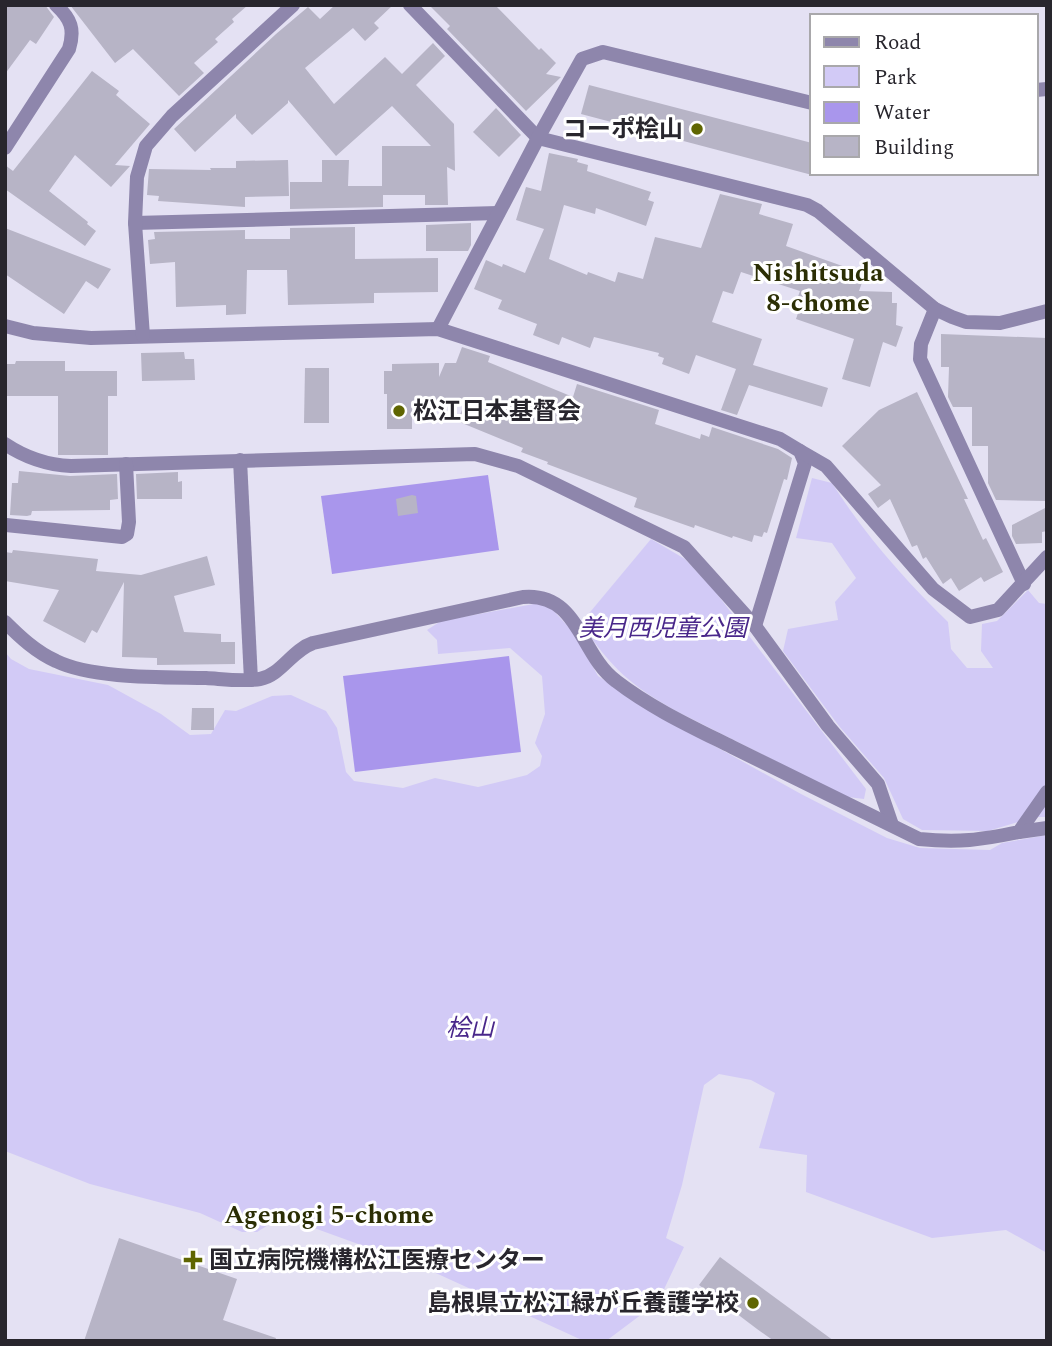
<svg xmlns="http://www.w3.org/2000/svg" width="1052" height="1346" viewBox="0 0 1052 1346" font-family="Spectral,'Noto Sans JP',serif">
  <style>
    .green { fill: #d2caf6 }
    .water { fill: #a996ec }
    .building { fill: #b7b4c6 }
    .lines { fill: none; stroke-linecap: round; stroke-linejoin: round }
    .minor { stroke: #8e86ac; stroke-width: 14 }
    .poi-dot { fill: #5f6501; stroke: #fff; stroke-width: 2.5 }
    .labels { text-anchor: middle; stroke-width: 6; stroke-linejoin: round; paint-order: stroke }
    .poi-label { font-size: 24px; font-weight: bold; fill: #28262d; stroke: #fff; text-anchor: end }
    .park-label { font-size: 24px; font-style: italic; fill: #49278a; stroke: #fff }
    .neighbourhood-label { font-size: 26px; font-weight: bold; fill: #2b2e04; stroke: #fff }
  </style>
  <rect width="100%" height="100%" fill="#e4e1f3"/>
  <g class="green">
    <path d="M812,478L832,483C864,534 905,580 948,622L951,649L967,668H993L981,651L982,624L997,621L1028,590L1039,603L1047,604V817H1035L988,831L922,830L903,819L884,778L839,726L783,651L788,629L838,620L835,602L856,578L832,543L796,538Z"/>
    <path d="M651,539L685,559L714,590L866,789L864,799L848,797L835,791L678,712C631,686 611,668 581,623Z"/>
    <polygon points="539,603 552,609 574,633 598,676 648,709 801,794 887,838 920,848 990,850 1002,843 1047,835 1047,1253 1006,1230 932,1238 806,1192 807,1155 759,1148 775,1093 751,1080 719,1074 704,1085 682,1185 666,1238 684,1247 658,1302 606,1341 584,1341 427,1269 292,1220 281,1217 257,1232 242,1232 200,1213 90,1184 5,1151 5,652 11,659 29,669 108,685 161,714 190,735 211,734 225,710 236,711 272,696 291,695 326,711 337,728 346,772 354,781 403,788 435,778 478,787 527,775 540,766 542,756 535,743 545,714 542,676 510,648 438,654 437,640 427,630 441,621"/>
  </g>
  <g class="water">
    <polygon points="488,475 499,550 332,574 321,496"/>
    <polygon points="509,656 521,752 355,772 343,676"/>
  </g>
  <g class="building">
    <polygon points="5,5 45,5 54,17 36,44 30,40 5,74"/>
    <polygon points="70,5 248,5 232,19 234,22 215,39 218,42 194,63 204,73 179,96 133,49 115,63"/>
    <polygon points="335,5 393,5 374,23 379,28 365,41 353,28 305,68 334,104 385,57 402,74 433,43 445,56 416,85 454,124 455,171 447,167 448,205 425,205 425,195 383,195 383,207 290,209 290,182 322,182 322,160 349,160 348,186 382,186 382,146 431,146 392,106 336,156 288,100 288,103 252,135 236,118 236,114 195,152 174,129 276,34 308,7 320,19"/>
    <polygon points="429,5 495,5 539,50 541,48 556,63 546,74 561,77 526,111 447,29 450,26"/>
    <polygon points="92,71 119,91 116,95 150,124 115,165 130,166 111,187 75,155 49,191 88,222 87,224 96,231 85,246 5,189 5,165 13,171"/>
    <polygon points="589,85 812,143 812,175 581,114"/>
    <polygon points="496,108 521,135 499,157 473,132"/>
    <polygon points="549,153 578,159 577,162 588,165 587,171 651,192 648,200 654,202 646,226 596,208 595,214 564,205 549,259 587,275 588,272 615,282 618,272 643,279 655,237 701,248 720,194 762,204 759,214 793,224 786,246 865,274 859,291 892,292 892,303 897,303 896,325 903,327 896,347 883,342 870,387 842,379 854,339 796,319 799,310 794,308 800,291 741,272 733,294 723,291 712,322 762,339 753,365 828,388 822,407 749,385 737,415 721,410 736,369 696,355 689,374 662,364 664,358 658,356 659,353 594,337 590,348 562,337 559,345 533,335 537,324 498,309 502,300 474,289 486,260 502,267 503,264 525,273 544,229 516,220 526,187 541,191"/>
    <polygon points="288,160 289,196 245,197 245,207 158,201 159,196 147,195 149,169 211,170 210,168 236,168 236,161"/>
    <polygon points="471,223 471,245 468,251 426,251 426,225"/>
    <polygon points="355,227 355,259 438,258 438,292 374,293 374,303 288,305 287,270 247,270 246,314 226,315 226,305 176,307 175,262 150,264 148,240 155,239 154,232 245,230 245,239 290,239 290,228"/>
    <polygon points="5,228 111,269 98,289 86,281 64,314 5,274"/>
    <polygon points="941,334 1047,338 1047,501 996,500 988,483 988,446 972,446 972,407 953,407 948,397 949,367 941,367"/>
    <polygon points="462,347 490,356 488,362 573,397 577,384 659,410 655,424 700,439 701,434 709,437 712,427 778,449 792,458 787,480 784,479 767,533 764,532 762,537 754,535 752,542 733,536 732,538 695,525 694,528 634,507 637,498 547,464 548,462 521,452 523,448 457,421 466,401 412,401 412,429 387,429 387,394 384,394 384,371 392,371 392,364 439,363 439,377 445,363 456,363"/>
    <polygon points="184,352 185,359 194,359 195,380 142,381 141,353"/>
    <polygon points="16,361 65,361 65,371 117,371 117,396 108,396 108,455 58,455 58,396 5,396 5,364 15,364"/>
    <polygon points="305,368 329,368 329,423 304,423"/>
    <polygon points="917,392 968,499 964,499 983,540 986,538 1003,572 984,582 981,577 959,591 951,578 943,584 926,557 923,559 917,545 912,547 890,499 878,508 868,494 881,485 842,446 879,410"/>
    <polygon points="19,471 70,476 117,474 118,499 110,500 110,510 32,511 31,515 27,516 10,515 12,483 18,483"/>
    <polygon points="178,472 178,482 182,481 182,499 137,499 136,474"/>
    <polygon points="412,495 416,496 418,513 398,516 396,499"/>
    <polygon points="1047,507 1047,531 1042,532 1042,543 1016,544 1012,536 1012,525"/>
    <polygon points="13,550 98,559 96,571 141,575 207,556 215,585 174,596 184,632 221,634 221,642 235,642 235,664 157,665 157,658 122,657 124,582 97,633 92,630 85,643 43,621 59,590 5,581 5,552 12,553"/>
    <polygon points="192,708 214,708 214,730 191,730"/>
    <polygon points="119,1238 237,1279 223,1320 276,1338 275,1341 84,1341"/>
    <polygon points="720,1257 834,1341 774,1341 757,1329 699,1285"/>
  </g>
  <g class="lines">
    <g class="minor">
      <polyline points="410,5 538,138 807,205 818,211 935,309 952,317 966,322 1000,323 1047,311"/>
      <polyline points="1036,90 1047,89"/>
      <path d="M5,148L69,49C75,29 71,19 56,5"/>
      <polyline points="135,223 498,213"/>
      <polyline points="935,309 921,344 920,359 1024,584"/>
      <polyline points="5,326 33,333 91,338 438,329 780,439 800,451 805,463 755,626"/>
      <polyline points="438,329 538,138 582,59 603,52 812,103"/>
      <polyline points="143,336 135,223 137,177 146,146 172,116 293,5"/>
      <path d="M5,444C26,458 46,465 71,466L475,454L518,466L684,547L755,626L828,726L878,784L892,825"/>
      <polyline points="800,451 826,466 933,589 970,617 998,610 1047,557"/>
      <polyline points="240,460 251,680"/>
      <polyline points="6,525 122,537 127,534 129,522 126,464"/>
      <path d="M5,622C20,637 36,652 56,661C93,679 164,677 206,678C223,679 243,682 260,679C281,675 292,650 313,643L523,597C579,592 580,655 616,681C651,708 692,727 732,747C794,778 857,808 919,839C959,843 980,840 1019,832L1047,792"/>
      <polyline points="1019,832 1047,828"/>
    </g>
  </g>
  <g class="poi-dot">
    <circle cx="697" cy="129" r="7"/>
    <circle cx="399" cy="411" r="7"/>
    <path d="M189.5 1249.5h7v7h7v7h-7v7h-7v-7h-7v-7h7z"/>
    <circle cx="753" cy="1303" r="7"/>
  </g>
  <g class="labels">
    <g class="poi-label">
      <text x="683" y="137">コーポ桧山</text>
      <text x="413" y="419" text-anchor="start">松江日本基督会</text>
      <text x="209" y="1268" text-anchor="start">国立病院機構松江医療センター</text>
      <text x="739" y="1311">島根県立松江緑が丘養護学校</text>
    </g>
    <g class="park-label">
      <text x="663" y="636">美月西児童公園</text>
      <text x="470" y="1036">桧山</text>
    </g>
    <g class="neighbourhood-label">
      <text x="818" y="281">Nishitsuda<tspan x="818" dy="30">8-chome</tspan></text>
      <text x="329" y="1223">Agenogi 5-chome</text>
    </g>
  </g>
  <rect width="1052" height="1346" fill="none" stroke="#28262d" stroke-width="14"/>
  <rect x="810" y="14" width="228" height="161" fill="#ffffff" stroke="#a9a8ab" stroke-width="2"/>
  <rect x="824" y="37" width="35" height="10" fill="#8e86ac" stroke="#a9a8ab" stroke-width="2"/>
  <text x="874" y="49" font-size="21" fill="#28262d">Road</text>
  <rect x="824" y="66" width="35" height="21" fill="#d2caf6" stroke="#a9a8ab" stroke-width="2"/>
  <text x="874" y="84" font-size="21" fill="#28262d">Park</text>
  <rect x="824" y="102" width="35" height="21" fill="#a996ec" stroke="#a9a8ab" stroke-width="2"/>
  <text x="874" y="119" font-size="21" fill="#28262d">Water</text>
  <rect x="824" y="136" width="35" height="21" fill="#b7b4c6" stroke="#a9a8ab" stroke-width="2"/>
  <text x="874" y="154" font-size="21" fill="#28262d">Building</text>
</svg>
